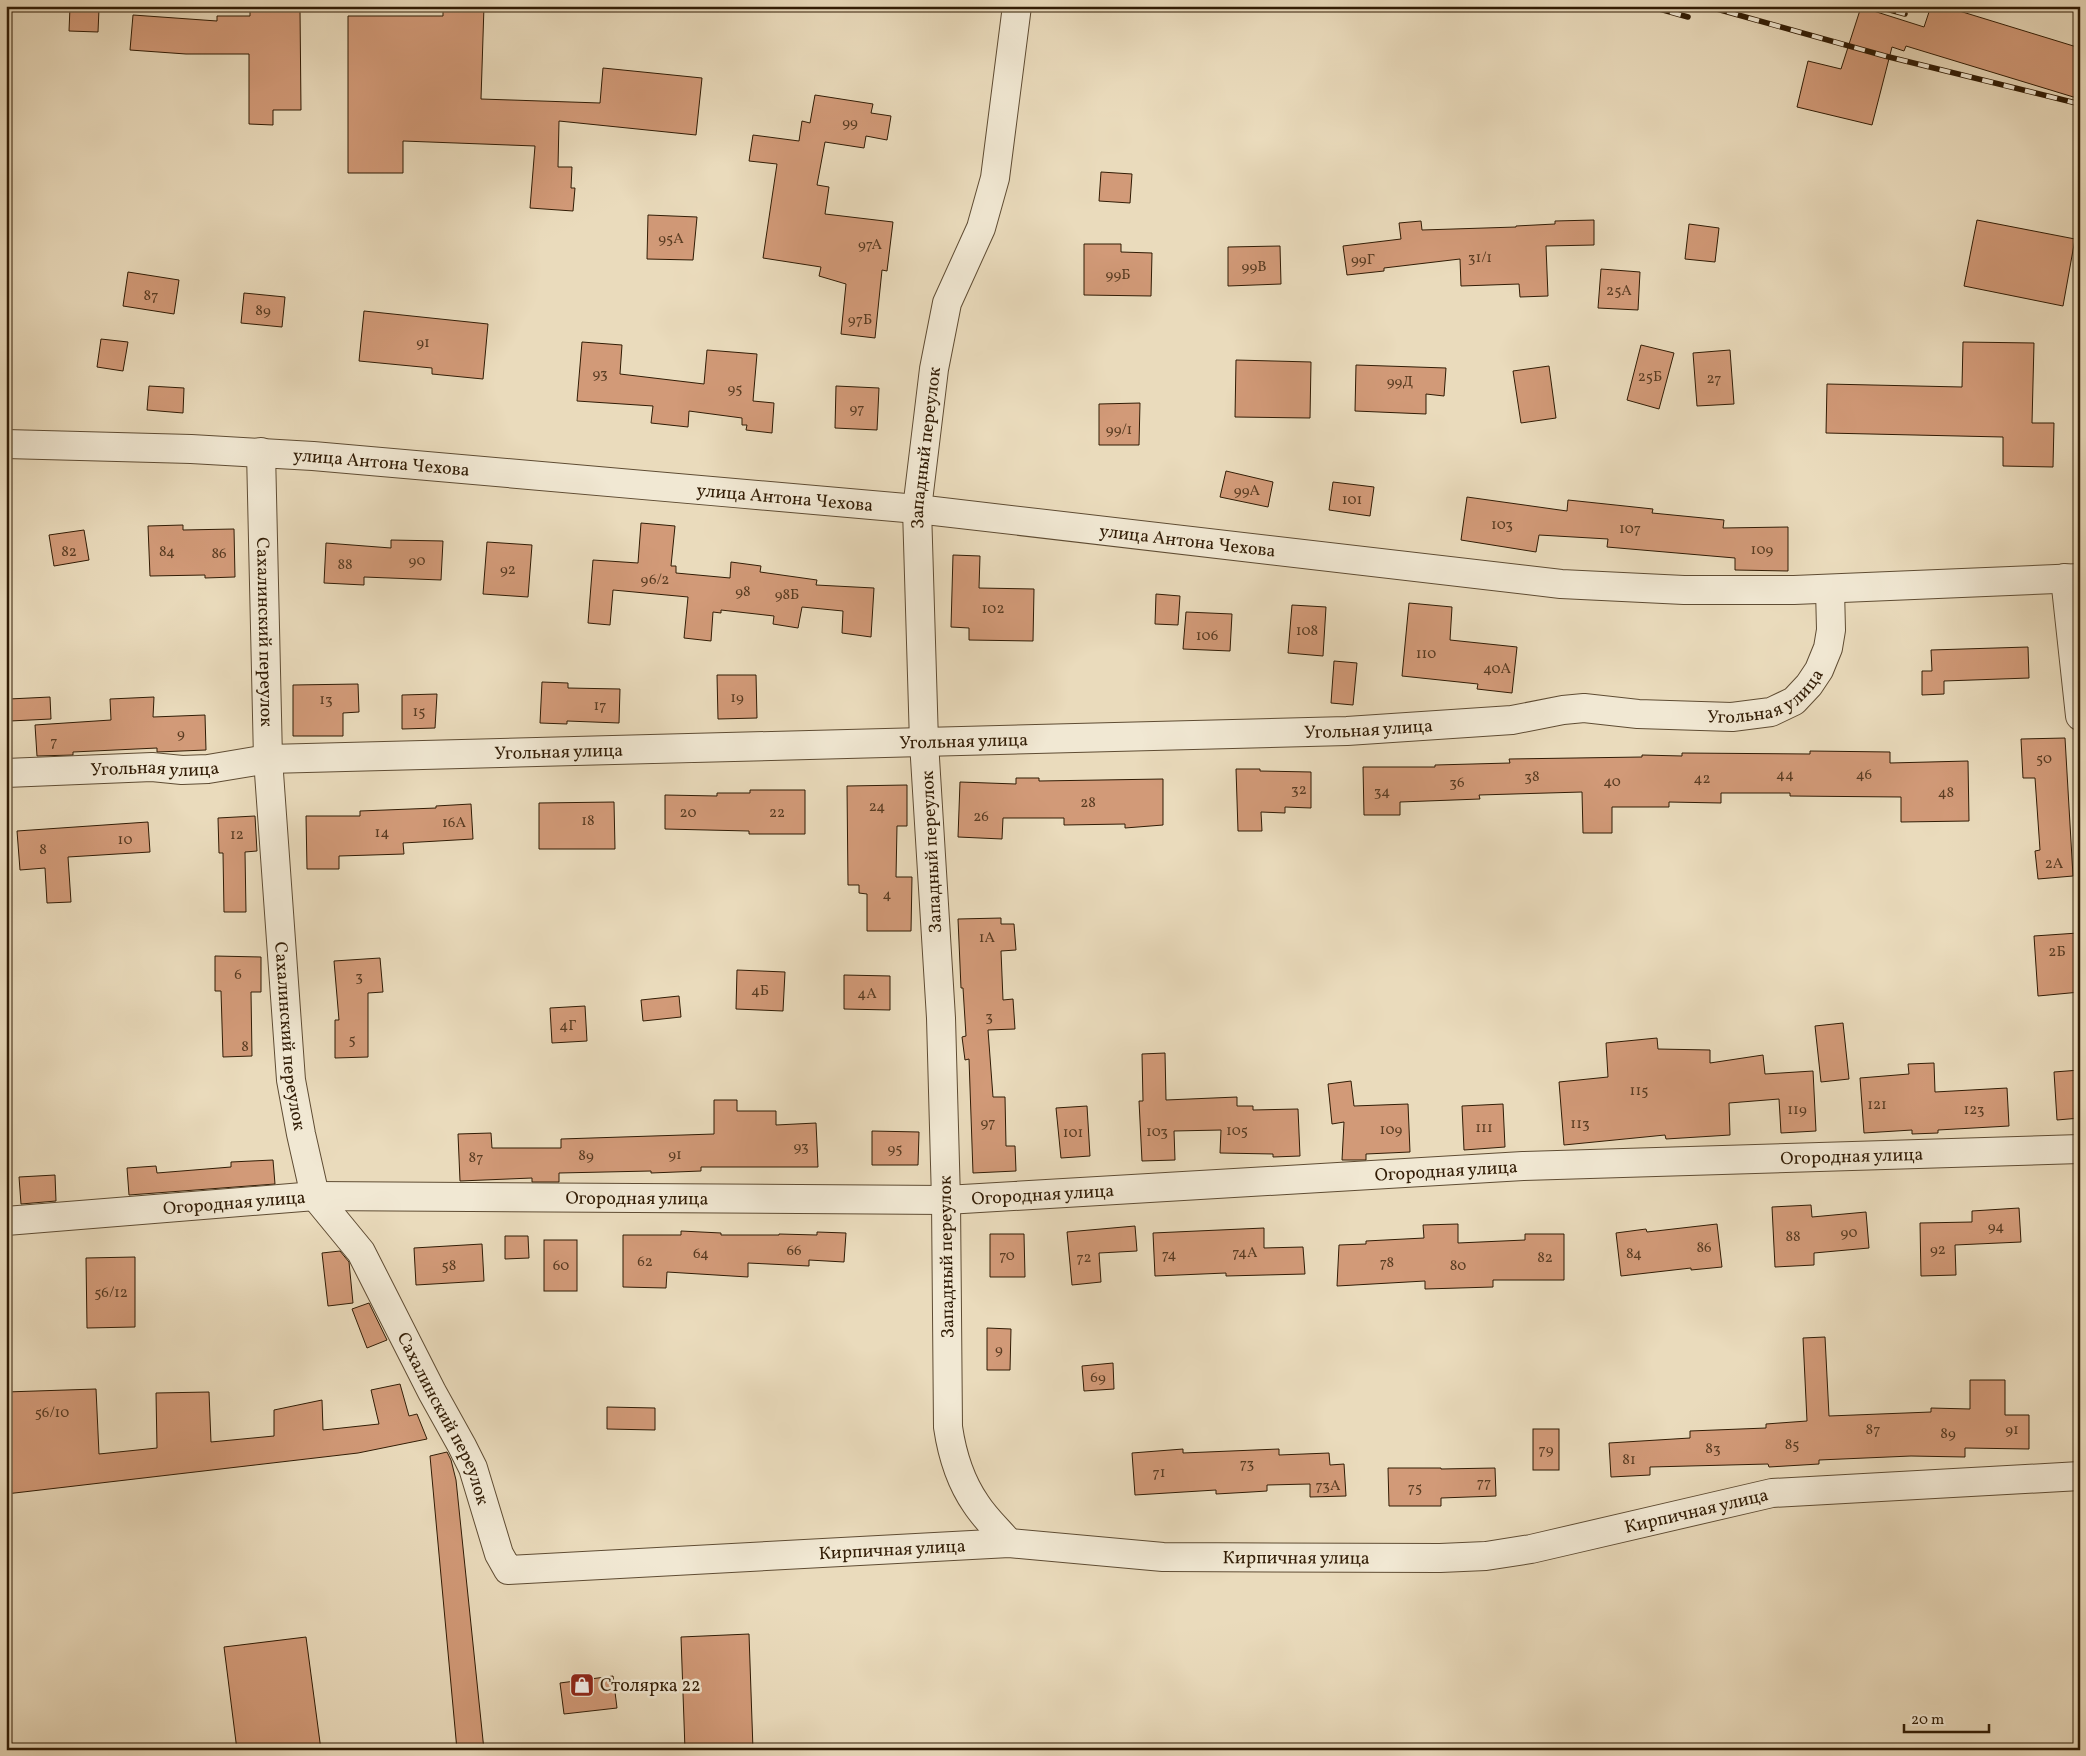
<svg xmlns="http://www.w3.org/2000/svg" width="2086" height="1756" viewBox="0 0 2086 1756" font-family="Vollkorn,serif">
  <style>
    .building { fill: #d29a78; stroke: #311c05 }
    .lines { fill: none; stroke-linecap: round; stroke-linejoin: round }
    .minor-casing { stroke: #5f4c33; stroke-width: 30 }
    .minor { stroke: #f1e8d3; stroke-width: 28 }
    .rail-casing { stroke: #311c05; stroke-width: 5.5 }
    .rail { stroke: #f1e8d3; stroke-width: 4; stroke-dasharray: 11; stroke-linecap: butt }
    .labels { text-anchor: middle; stroke-width: 5; stroke-linejoin: round; paint-order: stroke }
    .number-label { font-size: 15px; fill: #593c22 }
    .street-label { font-size: 18px; fill: #311c05; stroke: #f1e8d3 }
    .poi-label { font-size: 18px; fill: #311c05; stroke: #f1e8d3; text-anchor: start }
  </style>
  <rect width="100%" height="100%" fill="#eadbbc"/>
  <filter id="stains"><feTurbulence type="fractalNoise" baseFrequency=".004" numOctaves="4"/><feColorMatrix values="0 0 0 0 .2 0 0 0 0 .09 0 0 0 0 .02 0 0 0 .5 -.17"/></filter>
  <radialGradient id="worn" r=".72"><stop offset=".6" stop-color="#630" stop-opacity="0"/><stop offset="1" stop-color="#630" stop-opacity=".3"/></radialGradient>
  <g class="building">
    <polygon points="443,6 484,6 481,99 600,103 603,68 702,78 696,135 559,121 558,167 572,167 571,188 575,188 573,211 530,208 535,146 403,141 403,173 348,173 348,16 443,16"/>
    <polygon points="1931,6 1943,6 2080,48 2080,99 1906,46 1904,51 1892,47 1872,125 1797,107 1808,61 1841,69 1861,7 1924,27"/>
    <polygon points="70,7 99,9 98,32 69,31"/>
    <polygon points="300,10 301,110 273,110 273,125 249,124 249,54 186,54 130,50 133,15 217,21 217,16 250,16 250,11"/>
    <polygon points="815,95 873,104 871,113 891,116 887,140 866,136 864,148 825,142 817,185 829,187 825,214 893,222 887,271 882,270 875,338 841,334 846,284 819,276 821,267 763,258 777,164 749,161 753,135 799,141 802,121 810,123"/>
    <polygon points="1101,172 1132,174 1130,203 1099,201"/>
    <polygon points="648,215 697,217 693,260 647,259"/>
    <polygon points="1594,220 1594,245 1546,246 1548,296 1520,297 1519,284 1461,286 1460,259 1384,268 1384,271 1347,275 1343,246 1401,239 1399,223 1421,221 1422,230 1516,227 1516,226 1555,224 1555,221"/>
    <polygon points="1977,220 2075,239 2063,306 1964,286"/>
    <polygon points="1689,224 1719,228 1715,262 1685,259"/>
    <polygon points="1084,244 1121,244 1121,252 1152,253 1151,296 1084,295"/>
    <polygon points="1280,246 1281,284 1228,286 1228,247"/>
    <polygon points="1601,269 1640,272 1638,310 1598,308"/>
    <polygon points="128,272 179,280 174,314 123,306"/>
    <polygon points="244,293 285,297 282,327 241,323"/>
    <polygon points="364,311 488,324 483,379 432,374 432,368 359,361"/>
    <polygon points="101,339 128,342 123,371 97,367"/>
    <polygon points="582,342 622,345 620,374 704,384 707,350 757,354 753,401 774,403 772,433 746,430 747,425 742,425 742,418 689,411 688,427 651,423 653,406 577,401"/>
    <polygon points="1963,342 2034,343 2032,423 2054,423 2053,467 2003,466 2003,437 1826,433 1827,384 1962,387"/>
    <polygon points="1641,345 1674,353 1659,409 1627,400"/>
    <polygon points="1730,350 1734,404 1697,406 1693,353"/>
    <polygon points="1236,360 1311,362 1310,418 1235,417"/>
    <polygon points="1356,365 1446,368 1444,396 1426,394 1426,414 1355,411"/>
    <polygon points="1549,366 1556,418 1521,423 1513,371"/>
    <polygon points="149,386 184,388 183,413 147,410"/>
    <polygon points="836,386 879,388 877,430 835,428"/>
    <polygon points="1140,403 1139,445 1099,445 1099,404"/>
    <polygon points="1226,471 1273,482 1268,507 1220,497"/>
    <polygon points="1333,482 1374,487 1370,516 1329,510"/>
    <polygon points="1467,497 1567,511 1568,500 1653,509 1652,513 1724,520 1723,528 1788,527 1788,571 1735,570 1735,558 1607,547 1608,539 1539,535 1536,552 1461,540"/>
    <polygon points="641,523 675,526 671,566 676,566 676,573 730,578 731,562 761,566 760,572 817,580 816,585 874,588 871,637 842,633 843,611 802,607 798,628 773,624 774,616 721,610 721,613 713,612 711,641 684,638 688,597 613,590 610,625 588,623 593,560 638,563"/>
    <polygon points="183,525 183,530 234,529 235,577 205,578 205,575 150,576 148,526"/>
    <polygon points="84,530 89,560 54,566 49,535"/>
    <polygon points="391,540 443,541 441,580 364,577 364,585 324,583 326,543 391,548"/>
    <polygon points="487,542 532,545 528,597 483,594"/>
    <polygon points="953,555 980,556 979,588 1034,589 1033,641 969,640 969,628 951,627"/>
    <polygon points="1156,594 1180,596 1178,625 1155,624"/>
    <polygon points="1409,603 1452,607 1450,640 1517,647 1512,693 1477,689 1478,684 1402,676"/>
    <polygon points="1292,605 1326,607 1323,656 1288,653"/>
    <polygon points="1186,612 1232,614 1230,651 1183,649"/>
    <polygon points="2028,647 2029,678 1944,681 1944,694 1922,695 1922,671 1932,671 1931,650"/>
    <polygon points="1334,661 1357,663 1353,705 1331,703"/>
    <polygon points="717,675 756,675 757,718 718,719"/>
    <polygon points="542,682 568,683 568,688 620,689 619,723 567,721 567,724 540,723"/>
    <polygon points="358,684 359,712 343,713 343,736 293,736 293,685"/>
    <polygon points="437,694 435,728 402,729 402,695"/>
    <polygon points="50,697 51,719 10,721 9,699"/>
    <polygon points="154,697 153,717 205,715 206,750 157,752 157,748 73,752 73,755 37,756 35,725 111,720 110,699"/>
    <polygon points="2065,738 2073,876 2038,879 2035,851 2040,850 2035,778 2023,778 2021,739"/>
    <polygon points="1810,751 1890,752 1890,763 1968,761 1969,821 1901,822 1901,797 1790,796 1790,793 1721,793 1721,803 1669,802 1669,807 1612,807 1612,833 1583,833 1582,792 1479,795 1480,799 1400,802 1400,815 1364,815 1363,767 1435,767 1435,765 1510,763 1509,759 1642,757 1642,755 1682,756 1682,753 1810,754"/>
    <polygon points="1236,769 1260,769 1260,771 1311,772 1311,808 1285,807 1285,813 1261,812 1262,831 1238,831"/>
    <polygon points="1016,778 1039,778 1039,781 1163,779 1163,825 1125,828 1125,824 1064,825 1064,818 1003,818 1002,839 958,837 960,782 1016,784"/>
    <polygon points="907,785 907,826 897,826 896,877 912,877 911,931 867,931 867,894 859,893 859,885 848,885 847,786"/>
    <polygon points="750,790 805,790 805,834 749,834 749,831 665,829 665,795 717,796 717,793 750,793"/>
    <polygon points="614,802 615,849 539,849 539,803"/>
    <polygon points="471,804 473,839 403,843 404,854 339,856 339,869 307,869 306,816 360,816 360,811 436,808 436,806"/>
    <polygon points="255,816 257,851 245,852 246,912 224,912 223,853 219,853 218,818"/>
    <polygon points="148,822 150,852 68,857 71,902 47,903 45,868 20,870 17,831"/>
    <polygon points="1001,918 1001,924 1014,924 1016,950 1001,951 1003,1000 1013,999 1015,1029 988,1030 993,1097 1005,1097 1006,1146 1015,1146 1016,1171 973,1173 969,1059 965,1060 962,1037 966,1036 963,988 961,988 958,919"/>
    <polygon points="2078,933 2080,992 2038,996 2034,936"/>
    <polygon points="215,956 261,957 261,992 251,992 252,1056 223,1057 221,991 215,991"/>
    <polygon points="380,958 383,992 368,993 368,1057 335,1058 335,1020 339,1020 334,961"/>
    <polygon points="737,970 785,972 783,1011 736,1009"/>
    <polygon points="844,975 890,976 890,1010 844,1009"/>
    <polygon points="679,996 681,1017 643,1021 641,1000"/>
    <polygon points="585,1006 587,1041 552,1043 550,1008"/>
    <polygon points="1843,1023 1849,1079 1821,1082 1815,1026"/>
    <polygon points="1657,1038 1658,1049 1710,1050 1710,1063 1763,1055 1765,1074 1813,1071 1816,1131 1781,1133 1779,1099 1729,1103 1730,1135 1666,1139 1665,1135 1564,1145 1559,1082 1608,1077 1606,1043"/>
    <polygon points="1165,1053 1166,1100 1237,1097 1237,1106 1253,1106 1253,1110 1298,1109 1300,1156 1273,1157 1273,1154 1220,1153 1221,1130 1174,1131 1175,1160 1142,1161 1139,1101 1143,1101 1142,1054"/>
    <polygon points="1934,1063 1935,1092 2007,1088 2009,1126 1938,1130 1938,1133 1912,1134 1912,1130 1864,1133 1860,1078 1909,1074 1908,1064"/>
    <polygon points="2080,1070 2080,1118 2057,1120 2054,1072"/>
    <polygon points="1351,1081 1354,1106 1408,1104 1410,1152 1366,1154 1366,1160 1342,1160 1344,1122 1332,1124 1328,1084"/>
    <polygon points="714,1100 737,1100 737,1111 776,1111 776,1125 816,1123 818,1167 701,1167 701,1171 651,1173 651,1171 559,1173 559,1182 532,1182 532,1178 460,1181 458,1134 491,1133 492,1148 561,1148 561,1139 714,1134"/>
    <polygon points="1503,1104 1505,1147 1464,1150 1462,1106"/>
    <polygon points="1087,1106 1090,1156 1061,1158 1056,1108"/>
    <polygon points="872,1131 919,1132 918,1165 872,1165"/>
    <polygon points="273,1160 275,1184 129,1195 127,1168 156,1166 157,1173 231,1167 231,1162"/>
    <polygon points="55,1175 56,1201 21,1204 19,1177"/>
    <polygon points="1811,1205 1812,1217 1866,1212 1869,1248 1814,1253 1814,1265 1775,1267 1772,1207"/>
    <polygon points="2019,1208 2021,1242 1955,1245 1956,1275 1921,1276 1920,1223 1972,1222 1972,1211"/>
    <polygon points="1458,1224 1458,1243 1525,1240 1525,1234 1564,1234 1564,1280 1493,1280 1493,1287 1425,1289 1425,1281 1337,1286 1339,1245 1366,1244 1366,1241 1424,1238 1423,1225"/>
    <polygon points="1717,1224 1722,1267 1691,1270 1691,1268 1621,1276 1616,1233 1646,1229 1647,1232"/>
    <polygon points="1135,1226 1137,1251 1099,1253 1101,1282 1072,1285 1067,1232"/>
    <polygon points="1264,1228 1264,1248 1303,1247 1305,1274 1226,1276 1226,1273 1155,1276 1153,1233"/>
    <polygon points="681,1231 721,1233 721,1235 779,1235 779,1234 817,1235 817,1232 846,1233 844,1262 809,1260 809,1266 748,1263 748,1277 667,1272 666,1288 623,1287 623,1235 681,1235"/>
    <polygon points="990,1234 1024,1234 1025,1277 990,1277"/>
    <polygon points="505,1236 528,1236 529,1258 505,1259"/>
    <rect x="544" y="1240" width="33" height="51"/>
    <polygon points="482,1244 484,1281 416,1285 414,1248"/>
    <polygon points="340,1251 349,1262 353,1303 328,1306 322,1253"/>
    <polygon points="135,1257 135,1327 87,1328 86,1258"/>
    <polygon points="369,1303 387,1340 367,1348 352,1309"/>
    <polygon points="987,1328 1011,1329 1010,1370 987,1370"/>
    <polygon points="1825,1337 1829,1416 1931,1412 1931,1408 1970,1409 1970,1380 2005,1380 2005,1415 2029,1415 2029,1449 1965,1448 1965,1457 1911,1456 1819,1460 1819,1464 1769,1467 1768,1464 1650,1467 1650,1475 1611,1477 1609,1443 1690,1438 1690,1431 1766,1428 1766,1424 1807,1421 1803,1338"/>
    <polygon points="1113,1363 1114,1389 1084,1391 1082,1366"/>
    <polygon points="400,1384 409,1416 417,1414 427,1439 358,1453 6,1494 6,1392 96,1389 99,1454 157,1448 156,1393 209,1392 211,1442 274,1436 274,1410 322,1400 323,1430 379,1424 371,1390"/>
    <polygon points="607,1407 655,1408 655,1430 607,1429"/>
    <rect x="1533" y="1429" width="26" height="41"/>
    <polygon points="1183,1449 1183,1453 1279,1449 1279,1455 1329,1453 1330,1465 1344,1464 1346,1496 1310,1497 1310,1484 1267,1485 1267,1491 1251,1492 1216,1494 1216,1490 1135,1495 1132,1453"/>
    <polygon points="447,1452 451,1460 456,1480 484,1750 457,1750 430,1456"/>
    <polygon points="1388,1468 1441,1468 1441,1469 1495,1468 1496,1496 1441,1498 1441,1506 1389,1506"/>
    <polygon points="749,1634 753,1750 685,1750 681,1637"/>
    <polygon points="306,1637 321,1750 237,1750 224,1647"/>
    <polygon points="613,1676 617,1708 564,1714 560,1683"/>
  </g>
  <g class="lines">
    <defs>
      <g id="minor">
        <path id="s1" d="M6,444L191,449L313,456L917,509L1561,584L1684,590H1794L2080,578"/>
        <path id="s2" d="M261,452L268,759L291,1080L301,1134L315,1196L361,1252L432,1392L462,1446L473,1468L499,1554L508,1570L1009,1543L1163,1557L1440,1558L1486,1556L1531,1549L1772,1493L2080,1476"/>
        <polyline points="2065,578 2080,716"/>
        <path id="s3" d="M6,773L152,767L182,770L208,769L268,759L1347,731L1512,720L1563,710L1584,708L1638,714L1732,717L1771,712L1794,701L1809,685L1819,670L1828,648L1831,630L1830,589"/>
        <path id="s4" d="M6,1221L315,1196L946,1200L1523,1166L2080,1149"/>
        <path id="s5" d="M1009,1543C998,1530 985,1518 976,1504C960,1481 952,1454 948,1427L946,1200L941,1018L924,742L917,509L934,369L947,303L981,228L995,178L1017,6"/>
      </g>
    </defs>
    <use href="#minor" class="minor-casing"/>
    <use href="#minor" class="minor"/>
    <defs>
      <g id="rail">
        <polyline points="1649,6 1688,17"/>
        <polyline points="1706,6 1885,56 2080,104"/>
        <polyline points="1875,6 1905,14"/>
      </g>
    </defs>
    <use href="#rail" class="rail-casing"/>
    <use href="#rail" class="rail"/>
  </g>
  <defs>
    <symbol id="shop-square" viewBox="-11 -11 22 22"><rect x="-9" y="-9" width="18" height="18" rx="4" fill="#8f2418" stroke="#f1e8d3"/><path d="M-5-2.5h2.3a2.7 3.5 0 0 1 5.4 0H5L5.5 6h-11ZM-1.5-2.5h3a1.5 2.3 0 0 0-3 0Z" fill="#fff"/></symbol>
  </defs>
  <g fill-rule="evenodd">
    <use href="#shop-square" x="568" y="1671" width="28" height="28"/>
  </g>
  <g class="labels">
    <g class="number-label">
      <text x="850" y="127">99</text>
      <text x="671" y="243">95А</text>
      <text x="870" y="249">97А</text>
      <text x="1480" y="262">31/1</text>
      <text x="1363" y="264">99Г</text>
      <text x="1254" y="271">99В</text>
      <text x="1118" y="279">99Б</text>
      <text x="1619" y="295">25А</text>
      <text x="151" y="300">87</text>
      <text x="263" y="315">89</text>
      <text x="860" y="324">97Б</text>
      <text x="423" y="347">91</text>
      <text x="600" y="378">93</text>
      <text x="1650" y="381">25Б</text>
      <text x="1714" y="383">27</text>
      <text x="1400" y="386">99Д</text>
      <text x="735" y="393">95</text>
      <text x="857" y="413">97</text>
      <text x="1119" y="434">99/1</text>
      <text x="1247" y="495">99А</text>
      <text x="1352" y="504">101</text>
      <text x="1502" y="529">103</text>
      <text x="1630" y="533">107</text>
      <text x="1762" y="554">109</text>
      <text x="69" y="556">82</text>
      <text x="167" y="556">84</text>
      <text x="219" y="558">86</text>
      <text x="417" y="565">90</text>
      <text x="345" y="569">88</text>
      <text x="508" y="574">92</text>
      <text x="655" y="584">96/2</text>
      <text x="743" y="596">98</text>
      <text x="787" y="599">98Б</text>
      <text x="993" y="613">102</text>
      <text x="1307" y="635">108</text>
      <text x="1207" y="640">106</text>
      <text x="1426" y="658">110</text>
      <text x="1497" y="673">40А</text>
      <text x="737" y="702">19</text>
      <text x="326" y="704">13</text>
      <text x="600" y="710">17</text>
      <text x="419" y="716">15</text>
      <text x="181" y="738">9</text>
      <text x="54" y="746">7</text>
      <text x="2044" y="763">50</text>
      <text x="1785" y="779">44</text>
      <text x="1864" y="779">46</text>
      <text x="1532" y="781">38</text>
      <text x="1702" y="783">42</text>
      <text x="1612" y="786">40</text>
      <text x="1457" y="787">36</text>
      <text x="1299" y="794">32</text>
      <text x="1382" y="796">34</text>
      <text x="1946" y="797">48</text>
      <text x="1088" y="807">28</text>
      <text x="877" y="811">24</text>
      <text x="688" y="817">20</text>
      <text x="777" y="817">22</text>
      <text x="981" y="821">26</text>
      <text x="588" y="825">18</text>
      <text x="454" y="827">16А</text>
      <text x="382" y="837">14</text>
      <text x="237" y="839">12</text>
      <text x="125" y="844">10</text>
      <text x="43" y="854">8</text>
      <text x="2054" y="868">2А</text>
      <text x="887" y="899">4</text>
      <text x="987" y="942">1А</text>
      <text x="2057" y="956">2Б</text>
      <text x="238" y="979">6</text>
      <text x="359" y="981">3</text>
      <text x="760" y="995">4Б</text>
      <text x="867" y="998">4А</text>
      <text x="989" y="1021">3</text>
      <text x="568" y="1030">4Г</text>
      <text x="352" y="1044">5</text>
      <text x="245" y="1051">8</text>
      <text x="1639" y="1095">115</text>
      <text x="1877" y="1109">121</text>
      <text x="1797" y="1114">119</text>
      <text x="1974" y="1114">123</text>
      <text x="988" y="1127">97</text>
      <text x="1580" y="1128">113</text>
      <text x="1484" y="1132">111</text>
      <text x="1391" y="1134">109</text>
      <text x="1237" y="1135">105</text>
      <text x="1157" y="1136">103</text>
      <text x="1073" y="1137">101</text>
      <text x="801" y="1151">93</text>
      <text x="895" y="1153">95</text>
      <text x="675" y="1159">91</text>
      <text x="586" y="1160">89</text>
      <text x="476" y="1162">87</text>
      <text x="1996" y="1231">94</text>
      <text x="1849" y="1237">90</text>
      <text x="1793" y="1241">88</text>
      <text x="1704" y="1252">86</text>
      <text x="1938" y="1254">92</text>
      <text x="794" y="1255">66</text>
      <text x="1245" y="1257">74А</text>
      <text x="701" y="1258">64</text>
      <text x="1634" y="1258">84</text>
      <text x="1169" y="1259">74</text>
      <text x="1007" y="1260">70</text>
      <text x="1084" y="1262">72</text>
      <text x="1545" y="1262">82</text>
      <text x="645" y="1266">62</text>
      <text x="1387" y="1267">78</text>
      <text x="449" y="1270">58</text>
      <text x="561" y="1270">60</text>
      <text x="1458" y="1270">80</text>
      <text x="111" y="1297">56/12</text>
      <text x="999" y="1354">9</text>
      <text x="1098" y="1382">69</text>
      <text x="52" y="1417">56/10</text>
      <text x="1873" y="1434">87</text>
      <text x="2012" y="1434">91</text>
      <text x="1948" y="1438">89</text>
      <text x="1792" y="1449">85</text>
      <text x="1713" y="1453">83</text>
      <text x="1546" y="1454">79</text>
      <text x="1629" y="1464">81</text>
      <text x="1247" y="1468">73</text>
      <text x="1159" y="1477">71</text>
      <text x="1484" y="1487">77</text>
      <text x="1328" y="1490">73А</text>
      <text x="1415" y="1492">75</text>
    </g>
    <g class="street-label">
      <text dy="6" stroke="none"><textPath href="#s5" startOffset="1114">Западный переулок</textPath></text>
      <text dy="6" stroke="none"><textPath href="#s1" startOffset="376">улица Антона Чехова</textPath></text>
      <text dy="6" stroke="none"><textPath href="#s1" startOffset="781">улица Антона Чехова</textPath></text>
      <text dy="6" stroke="none"><textPath href="#s1" startOffset="1186">улица Антона Чехова</textPath></text>
      <text dy="6" stroke="none"><textPath href="#s2" startOffset="180">Сахалинский переулок</textPath></text>
      <text dy="6" stroke="none"><textPath href="#s3" startOffset="1769">Угольная улица</textPath></text>
      <text dy="6" stroke="none"><textPath href="#s3" startOffset="1364">Угольная улица</textPath></text>
      <text dy="6" stroke="none"><textPath href="#s3" startOffset="959">Угольная улица</textPath></text>
      <text dy="6" stroke="none"><textPath href="#s3" startOffset="554">Угольная улица</textPath></text>
      <text dy="6" stroke="none"><textPath href="#s3" startOffset="149">Угольная улица</textPath></text>
      <text transform="translate(931 852) rotate(-93)" y="6">Западный переулок</text>
      <text dy="6" stroke="none"><textPath href="#s2" startOffset="585">Сахалинский переулок</textPath></text>
      <text dy="6" stroke="none"><textPath href="#s4" startOffset="1848">Огородная улица</textPath></text>
      <text dy="6" stroke="none"><textPath href="#s4" startOffset="1442">Огородная улица</textPath></text>
      <text dy="6" stroke="none"><textPath href="#s4" startOffset="1038">Огородная улица</textPath></text>
      <text dy="6" stroke="none"><textPath href="#s4" startOffset="632">Огородная улица</textPath></text>
      <text dy="6" stroke="none"><textPath href="#s4" startOffset="229">Огородная улица</textPath></text>
      <text transform="translate(946 1257) rotate(-91)" y="6">Западный переулок</text>
      <text dy="6" stroke="none"><textPath href="#s2" startOffset="1006">Сахалинский переулок</textPath></text>
      <text dy="6" stroke="none"><textPath href="#s2" startOffset="2366">Кирпичная улица</textPath></text>
      <text dy="6" stroke="none"><textPath href="#s2" startOffset="1556">Кирпичная улица</textPath></text>
      <text dy="6" stroke="none"><textPath href="#s2" startOffset="1961">Кирпичная улица</textPath></text>
    </g>
    <g class="poi-label">
      <text x="600" y="1691">Столярка 22</text>
    </g>
  </g>
  <rect width="2086" height="1756" fill="none" stroke="#eadbbc" stroke-width="25"/>
  <rect x="8" y="8" width="2071" height="1741" fill="none" stroke="#311c05" stroke-width="2.5"/>
  <rect x="12" y="12" width="2061" height="1731" fill="none" stroke="#311c05"/>
  <path d="M1904 1724v8h85v-8" fill="none" stroke="#311c05" stroke-width="2.5"/>
  <text x="1911" y="1724" font-size="15" fill="#311c05" stroke="#f1e8d3" stroke-width="4" paint-order="stroke">20 m</text>
  <rect width="100%" height="100%" filter="url(#stains)"/>
  <rect width="100%" height="100%" fill="url(#worn)"/>
</svg>
